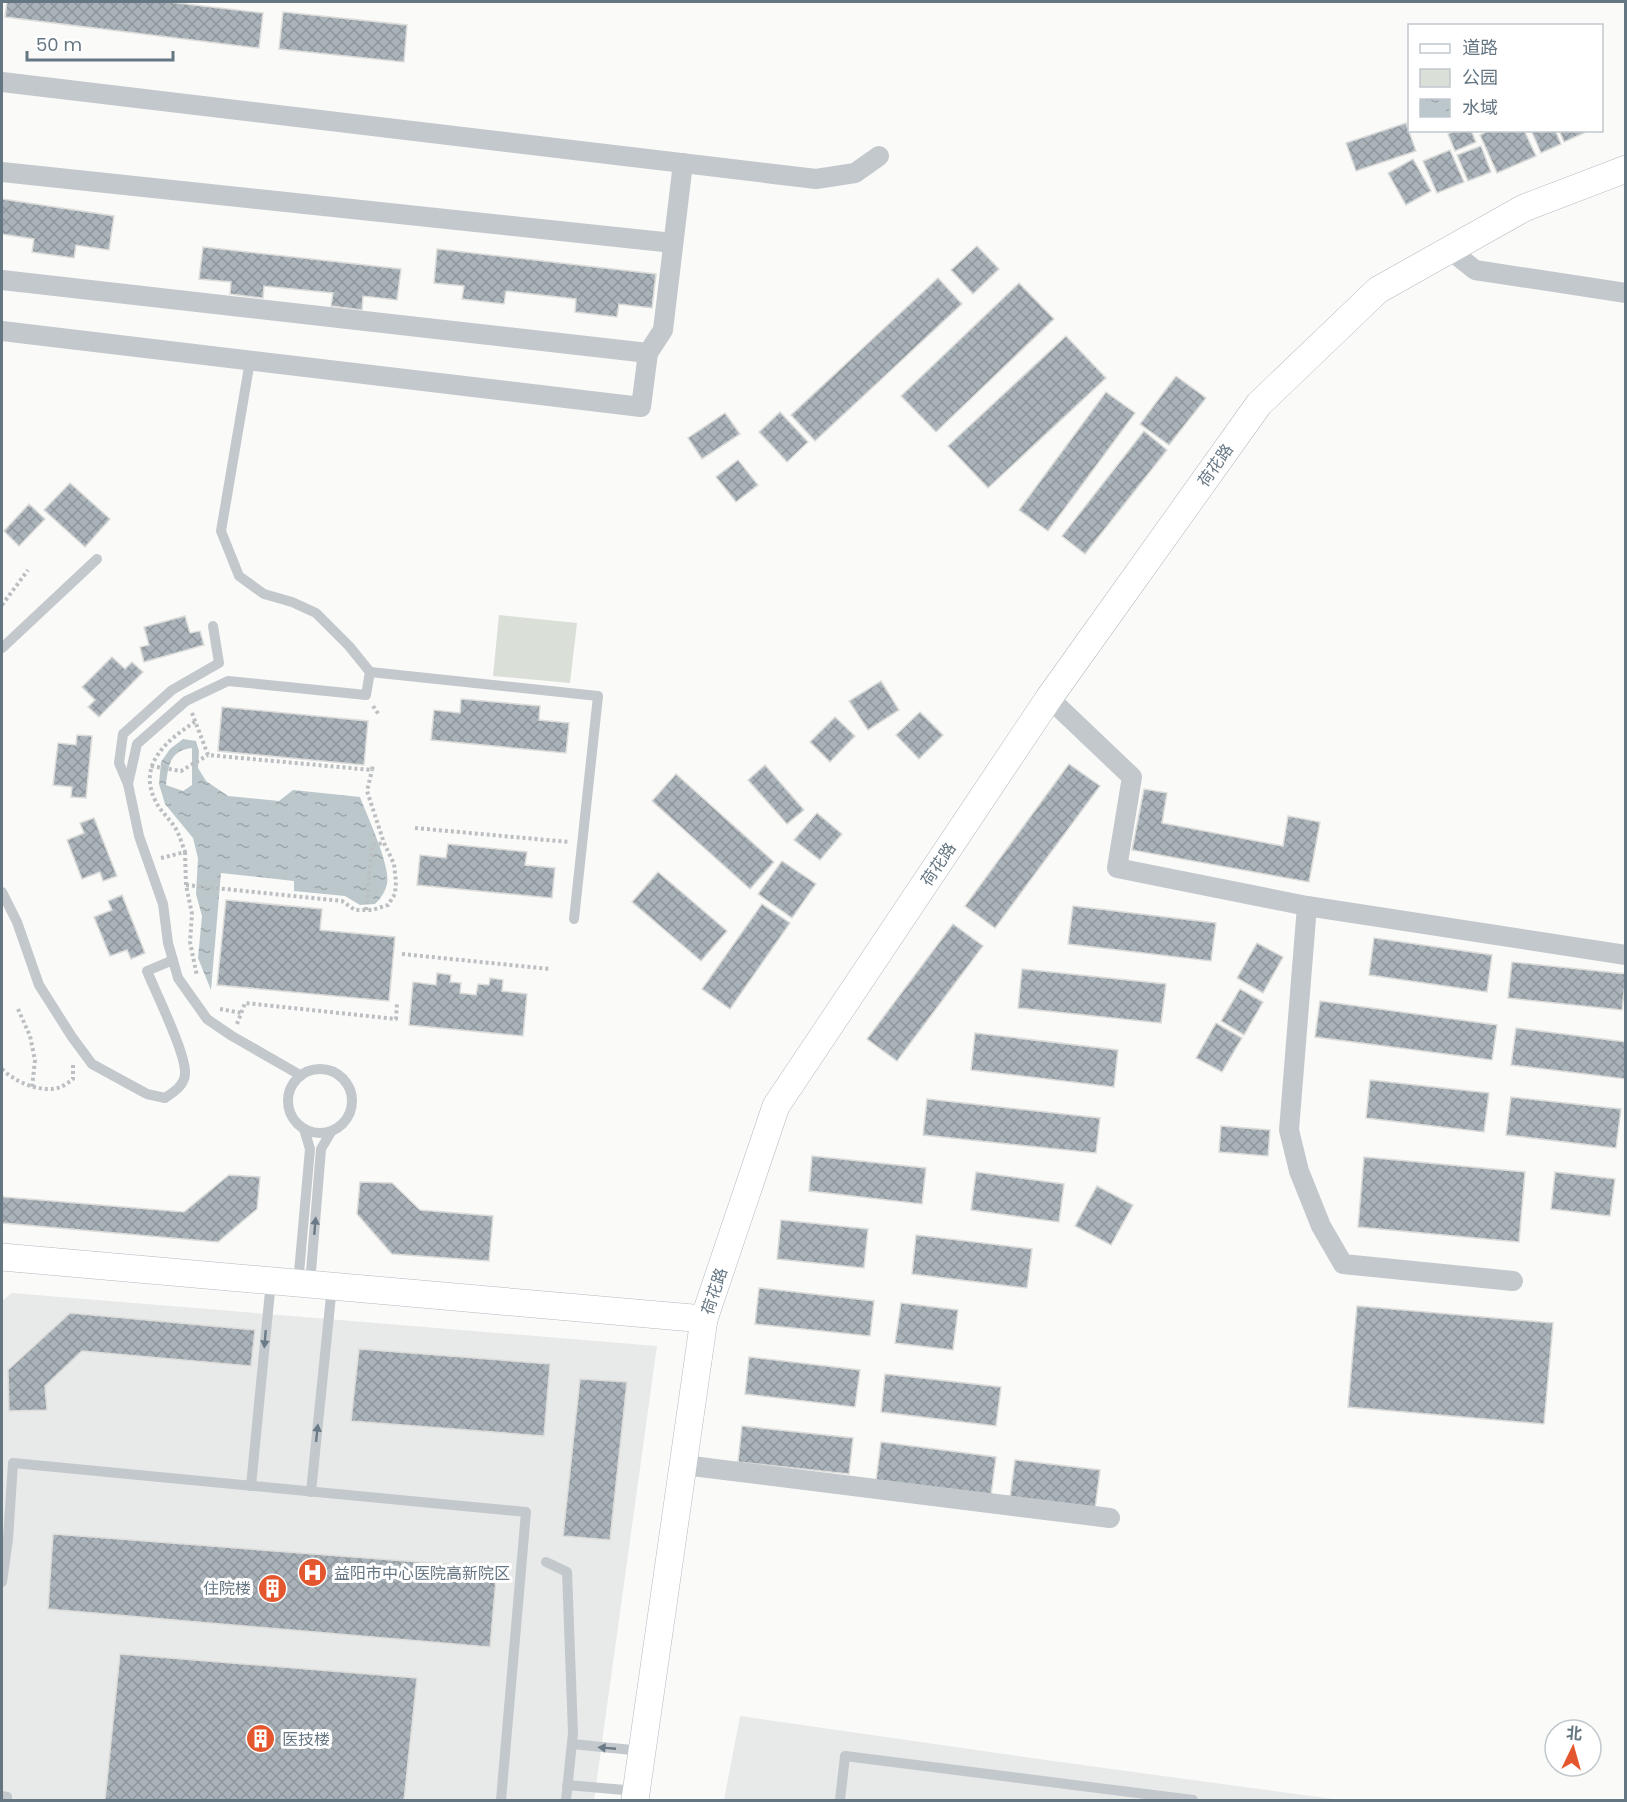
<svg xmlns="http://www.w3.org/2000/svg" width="1627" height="1802" viewBox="0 0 1627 1802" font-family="Poppins,'Noto Sans SC',sans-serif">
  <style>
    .built { fill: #e8e9e9 }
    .green { fill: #dadfd7 }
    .water { fill: url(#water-ripples); fill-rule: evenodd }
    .building { fill: url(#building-cross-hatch); stroke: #dcdcda; stroke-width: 1.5 }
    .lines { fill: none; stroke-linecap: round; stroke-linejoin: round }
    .secondary-casing { stroke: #b3babf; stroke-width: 28 }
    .path { stroke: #bbbfc2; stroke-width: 4; stroke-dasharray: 3 3; stroke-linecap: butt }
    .lane { stroke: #c3c8cc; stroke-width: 10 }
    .street { stroke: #c3c8cc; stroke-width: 20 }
    .secondary { stroke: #fff; stroke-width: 27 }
    .oneway { fill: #6a7a87 }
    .labels { text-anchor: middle; stroke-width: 6; stroke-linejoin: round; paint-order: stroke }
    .street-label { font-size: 16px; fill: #657683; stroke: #fff }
    .poi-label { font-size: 16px; fill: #657683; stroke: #fff; text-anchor: start }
  </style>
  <defs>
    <pattern id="water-ripples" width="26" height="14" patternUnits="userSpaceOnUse" patternTransform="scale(1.5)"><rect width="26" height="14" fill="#bbc7cb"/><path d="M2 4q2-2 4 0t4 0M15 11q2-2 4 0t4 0" fill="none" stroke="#9ca6aa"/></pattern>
    <pattern id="building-cross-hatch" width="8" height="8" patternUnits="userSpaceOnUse" patternTransform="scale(1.5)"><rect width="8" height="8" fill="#aab3b9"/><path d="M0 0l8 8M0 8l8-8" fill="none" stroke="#8e969c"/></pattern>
  </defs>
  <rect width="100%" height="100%" fill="#fafaf8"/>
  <g class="built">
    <polygon points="12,1293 657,1346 594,1800 2,1800 2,1301"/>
    <polygon points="740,1716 1053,1761 1340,1800 724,1800"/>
  </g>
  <polygon class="green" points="499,615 577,623 570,683 493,676"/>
  <path class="water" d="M183,739L196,741L199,751L198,768L206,781L228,796L279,801L293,790L360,797C367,816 391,866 387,884C385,892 381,898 375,904L360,905L345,896L294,891V881L221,873L211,990L198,958L202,916L196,894L198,858L193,838L165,804L159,784L161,762L170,749ZM192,748V785L183,791L166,785C168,766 170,750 192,748Z"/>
  <g class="building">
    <polygon points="7,2 169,2 263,13 259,48 5,17"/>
    <polygon points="283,12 407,25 404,62 279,49"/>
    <polygon points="1406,123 1416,151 1356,171 1346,143"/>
    <polygon points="1456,130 1471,130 1476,142 1455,151 1448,134"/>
    <polygon points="1490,130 1524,130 1536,156 1497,173 1480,135"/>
    <polygon points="1531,130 1555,130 1561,144 1541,153"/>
    <polygon points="1559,130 1583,130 1584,133 1564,142"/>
    <polygon points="1481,146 1491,172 1468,181 1457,155"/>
    <polygon points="1450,150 1464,182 1437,193 1423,161"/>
    <polygon points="1413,159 1431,191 1406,205 1388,173"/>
    <polygon points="2,199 114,216 109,250 76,245 74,258 32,252 34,239 2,234"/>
    <polygon points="977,246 999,269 973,294 951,270"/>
    <polygon points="203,247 401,269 397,300 363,296 362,310 331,306 333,293 264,286 263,298 230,294 231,282 199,279"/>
    <polygon points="437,249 656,274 652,308 619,304 617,317 575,312 576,299 506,291 504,304 462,299 464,286 434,283"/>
    <polygon points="938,278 962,304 815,441 791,415"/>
    <polygon points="1019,283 1054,319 936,432 901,396"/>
    <polygon points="1066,336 1106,378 988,488 948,446"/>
    <polygon points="1176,376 1206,398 1169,445 1140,424"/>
    <polygon points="1106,392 1135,413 1048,531 1019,510"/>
    <polygon points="780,412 808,442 787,462 759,432"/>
    <polygon points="725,413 740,434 702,459 688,438"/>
    <polygon points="1144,431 1167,450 1085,554 1062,536"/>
    <polygon points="738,460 758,485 736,502 716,477"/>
    <polygon points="70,483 110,519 85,547 44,510"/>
    <polygon points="29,504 45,519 19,546 4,531"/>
    <polygon points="185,616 190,633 200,631 204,645 144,662 140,647 149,645 144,627"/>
    <polygon points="112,657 125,669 132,662 143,672 99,717 88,707 95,700 82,687"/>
    <polygon points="881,681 899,710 868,730 849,701"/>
    <polygon points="461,699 540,706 539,720 569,723 566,753 431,740 434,710 460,713"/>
    <polygon points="222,707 368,721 364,765 218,751"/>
    <polygon points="920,712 943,735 919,759 896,735"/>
    <polygon points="835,717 855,736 830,762 810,742"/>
    <polygon points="77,735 92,736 86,798 71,797 72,787 53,785 58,743 76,745"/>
    <polygon points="1069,764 1100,786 995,928 965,906"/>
    <polygon points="765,765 804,810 787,824 748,780"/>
    <polygon points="676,774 774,862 750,889 652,801"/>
    <polygon points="1144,789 1167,793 1162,823 1283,846 1288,816 1320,822 1309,882 1132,850"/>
    <polygon points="817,813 842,834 820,860 794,840"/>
    <polygon points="94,818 117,876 103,881 100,872 82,879 67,840 84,833 80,823"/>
    <polygon points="448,844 527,852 525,865 555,868 552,898 417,885 420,855 446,858"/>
    <polygon points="782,861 816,884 792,918 758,894"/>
    <polygon points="658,872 727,931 701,961 632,902"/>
    <polygon points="122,895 145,953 131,959 127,950 110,956 94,917 112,910 108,901"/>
    <polygon points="226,900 322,909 320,930 395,937 389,1001 217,985"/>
    <polygon points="762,904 790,923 730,1009 702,989"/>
    <polygon points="1073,906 1216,923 1211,961 1068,944"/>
    <polygon points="953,924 983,946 897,1061 867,1039"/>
    <polygon points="1374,938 1492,955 1487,992 1369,975"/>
    <polygon points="1257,943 1283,957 1263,993 1237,978"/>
    <polygon points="1512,962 1626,974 1622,1010 1508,998"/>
    <polygon points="1022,969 1166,984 1161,1023 1018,1008"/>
    <polygon points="437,973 451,975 450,982 461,983 460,993 476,995 478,984 489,985 490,978 503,980 502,991 527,994 523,1036 409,1025 413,982 436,985"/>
    <polygon points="1240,989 1263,1002 1244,1035 1221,1021"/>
    <polygon points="1320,1001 1497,1025 1492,1060 1315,1037"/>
    <polygon points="1216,1023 1242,1038 1222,1072 1196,1058"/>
    <polygon points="1516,1028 1626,1042 1626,1079 1511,1065"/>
    <polygon points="975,1033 1118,1050 1114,1087 971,1070"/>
    <polygon points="1370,1080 1489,1093 1484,1132 1366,1118"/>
    <polygon points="1511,1097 1621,1109 1616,1148 1506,1135"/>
    <polygon points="927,1099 1100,1118 1096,1153 923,1135"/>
    <polygon points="1221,1126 1270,1130 1268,1156 1219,1152"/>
    <polygon points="812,1156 926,1168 922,1204 809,1191"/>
    <polygon points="1364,1157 1525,1172 1519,1242 1358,1227"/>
    <polygon points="976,1172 1064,1184 1059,1222 971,1210"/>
    <polygon points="1555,1172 1615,1179 1610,1216 1551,1209"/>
    <polygon points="229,1175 260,1177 257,1209 218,1242 2,1223 2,1195 4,1197 184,1212"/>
    <polygon points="360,1182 392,1183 420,1210 493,1216 489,1261 392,1254 357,1214"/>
    <polygon points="1097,1186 1133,1205 1111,1245 1075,1226"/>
    <polygon points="781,1220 868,1229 864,1268 777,1259"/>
    <polygon points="916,1235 1032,1249 1027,1288 912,1274"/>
    <polygon points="759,1288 874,1301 870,1336 755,1324"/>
    <polygon points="901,1303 958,1310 953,1350 895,1343"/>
    <polygon points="1357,1306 1553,1323 1544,1424 1348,1407"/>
    <polygon points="70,1313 255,1330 251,1366 82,1351 45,1386 47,1410 9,1411 8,1370"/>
    <polygon points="359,1349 550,1364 544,1436 351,1421"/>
    <polygon points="749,1357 860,1370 855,1407 745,1394"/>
    <polygon points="885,1374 1001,1387 996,1426 881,1412"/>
    <polygon points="580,1379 627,1382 610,1540 563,1536"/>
    <polygon points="742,1426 853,1438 849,1474 738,1462"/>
    <polygon points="881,1442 996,1457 991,1495 876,1481"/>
    <polygon points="1015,1460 1100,1470 1095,1509 1010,1498"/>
    <polygon points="53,1534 497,1568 490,1647 48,1609"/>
    <polygon points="120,1654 417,1678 404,1800 105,1800"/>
  </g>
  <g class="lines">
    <defs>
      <g id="secondary">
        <polyline points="2,1257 704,1319"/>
        <polyline points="635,1800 704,1319 776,1106 1049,698 1259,404 1378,290 1524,208 1626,169"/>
      </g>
    </defs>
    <use href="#secondary" class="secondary-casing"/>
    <g class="path">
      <polyline points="2,605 28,570"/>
      <polyline points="373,706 379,715"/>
      <polyline points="192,713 208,755 372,770 373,765"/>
      <polyline points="151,766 181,771 208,755"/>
      <polyline points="415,828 569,842"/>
      <polyline points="185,852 186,885 192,914 190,942 197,976"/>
      <path d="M161,858L185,852C182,844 179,833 174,826C168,817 160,811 155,800C137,763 169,739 196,721"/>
      <polyline points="186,885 342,901 355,910 372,910 388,905 395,894 396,882 394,864 384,843 367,791 372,770"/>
      <polyline points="366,910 372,845 384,843"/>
      <polyline points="402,954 550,969"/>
      <polyline points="18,1009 30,1036 35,1060 32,1088"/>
      <polyline points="220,1009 242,1013"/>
      <polyline points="237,1024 245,1003 396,1019 397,1003"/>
      <path d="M2,1069C15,1082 42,1094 61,1087C65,1085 69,1082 73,1079V1063"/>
    </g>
    <g class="lane">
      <polyline points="250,361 221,531 239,576 264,594 292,602 316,613 349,646 370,672"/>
      <polyline points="213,626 219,663 172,690 123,734 119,763 128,784 139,836 163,904 168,943 178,978 207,1019 232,1036 300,1075"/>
      <polyline points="2,648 97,559"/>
      <polyline points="128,784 137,744 186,701 228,681 366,695 370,672 598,696 574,919"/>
      <path d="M2,892L17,922L39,985L72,1037L92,1064L147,1094L165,1098C174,1092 185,1085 185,1073C186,1054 156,993 147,971L173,960"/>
      <circle cx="320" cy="1101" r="32"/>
      <polyline points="298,1284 310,1149 304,1129"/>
      <polyline points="310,1284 321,1149 331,1132"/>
      <polyline points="251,1486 271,1281"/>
      <polyline points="311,1492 332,1286"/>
      <polyline points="546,1562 567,1572 573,1733 566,1800"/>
      <polyline points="2,1582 8,1539 13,1463 526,1512 501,1800"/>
      <polyline points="572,1744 642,1751"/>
      <polyline points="567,1785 636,1791"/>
      <polyline points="2,1796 7,1797 7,1800"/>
      <polyline points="840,1800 845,1756 1193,1800"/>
    </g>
    <g class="street">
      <polyline points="2,82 816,179 855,173 879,156"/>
      <polyline points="2,172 673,243"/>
      <polyline points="1450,250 1475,270 1626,293"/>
      <polyline points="2,280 648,353"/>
      <polyline points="2,331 641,407 648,353 663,330 683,163"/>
      <polyline points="1049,698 1132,777 1117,868 1307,906 1289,1130 1299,1171 1321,1226 1343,1264 1513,1281"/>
      <polyline points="1307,906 1626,955"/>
      <polyline points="684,1465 1110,1518"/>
    </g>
    <use href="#secondary" class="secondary"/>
  </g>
  <defs><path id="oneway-solid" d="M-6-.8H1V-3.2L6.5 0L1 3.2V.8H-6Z" transform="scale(1.5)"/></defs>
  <g class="oneway">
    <use href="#oneway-solid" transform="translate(315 1226) rotate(-85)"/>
    <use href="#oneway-solid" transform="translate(265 1339) rotate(95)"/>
    <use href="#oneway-solid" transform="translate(317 1433) rotate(-84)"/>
    <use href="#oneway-solid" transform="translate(607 1748) rotate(-175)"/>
  </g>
  <defs>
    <symbol id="hospital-disc" viewBox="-11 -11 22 22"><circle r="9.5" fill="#e4572e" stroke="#fff"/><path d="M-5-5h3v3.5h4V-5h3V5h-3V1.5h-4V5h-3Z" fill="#fff"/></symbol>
    <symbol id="building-disc" viewBox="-11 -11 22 22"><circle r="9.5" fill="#e4572e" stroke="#fff"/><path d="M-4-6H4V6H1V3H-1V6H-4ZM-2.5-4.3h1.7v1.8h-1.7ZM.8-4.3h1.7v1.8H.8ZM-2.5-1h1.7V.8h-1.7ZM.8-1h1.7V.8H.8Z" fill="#fff"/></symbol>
  </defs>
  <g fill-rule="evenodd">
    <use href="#hospital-disc" x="296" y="1556" width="33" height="33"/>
    <use href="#building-disc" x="256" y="1572" width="33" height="33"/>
    <use href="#building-disc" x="244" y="1722" width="33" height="33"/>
  </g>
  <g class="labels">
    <g class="street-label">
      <text transform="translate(1215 465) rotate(-55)" y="6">荷花路</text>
      <text transform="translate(938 864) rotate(-56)" y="6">荷花路</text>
      <text transform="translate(714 1291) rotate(-72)" y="6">荷花路</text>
    </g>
    <g class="poi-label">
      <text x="334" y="1579">益阳市中心医院高新院区</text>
      <text x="251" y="1594" text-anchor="end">住院楼</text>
      <text x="282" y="1745">医技楼</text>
    </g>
  </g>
  <rect width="1627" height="1802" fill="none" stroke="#657683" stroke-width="6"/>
  <rect x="1408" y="24" width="195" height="108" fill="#ffffff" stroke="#c1c8cd" stroke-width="1.5"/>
  <rect x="1420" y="44" width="30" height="9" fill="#ffffff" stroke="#c1c8cd" stroke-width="1.5"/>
  <text x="1462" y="54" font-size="18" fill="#657683">道路</text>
  <rect x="1420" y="69" width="30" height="18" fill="#dadfd7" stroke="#c1c8cd" stroke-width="1.5"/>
  <text x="1462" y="84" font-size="18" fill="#657683">公园</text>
  <rect x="1420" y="99" width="30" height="18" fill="url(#water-ripples)" stroke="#c1c8cd" stroke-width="1.5"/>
  <text x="1462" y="114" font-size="18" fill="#657683">水域</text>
  <g transform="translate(1573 1748) rotate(5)"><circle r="28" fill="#ffffff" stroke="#c1c8cd" stroke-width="1.5"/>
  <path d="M0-4.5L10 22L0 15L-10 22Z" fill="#e4572e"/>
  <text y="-9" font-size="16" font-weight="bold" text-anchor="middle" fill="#657683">北</text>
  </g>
  <path d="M27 51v9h146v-9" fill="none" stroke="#657683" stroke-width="3"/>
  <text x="36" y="51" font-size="18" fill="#657683" stroke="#ffffff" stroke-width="4.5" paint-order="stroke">50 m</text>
</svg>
